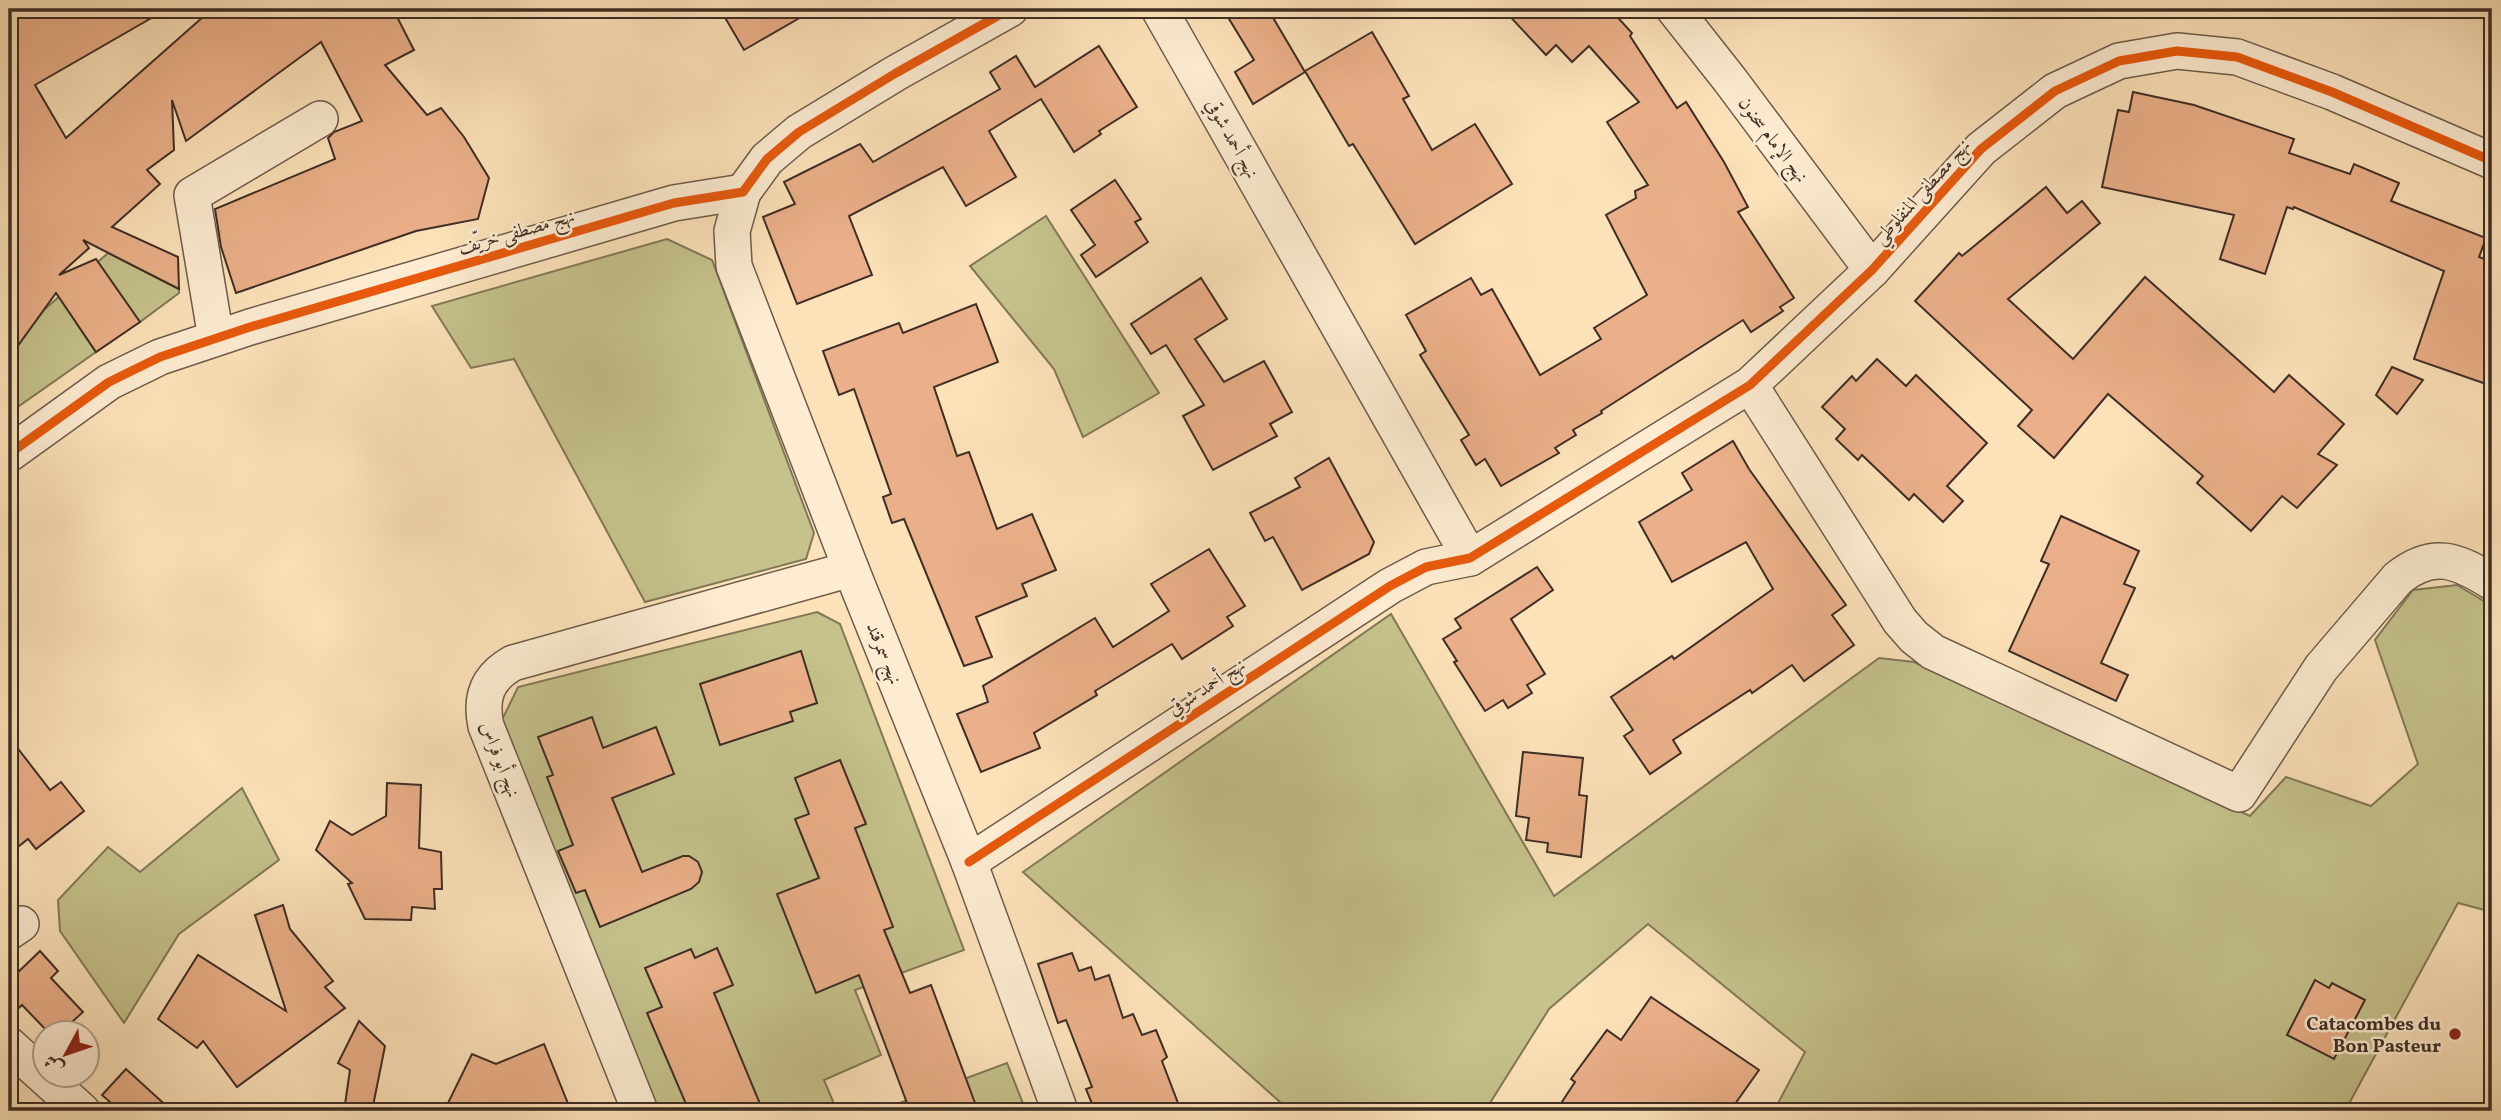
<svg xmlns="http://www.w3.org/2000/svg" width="2501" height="1120" viewBox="0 0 2501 1120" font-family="Vollkorn,Amiri,serif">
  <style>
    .green { fill: #c5c28b; stroke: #827858; stroke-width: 2 }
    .building { fill: #ebb089; stroke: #3e2e25; stroke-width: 2 }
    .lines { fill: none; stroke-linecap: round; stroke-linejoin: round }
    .street-casing { stroke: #6e5b4a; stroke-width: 38 }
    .street { stroke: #fdecd2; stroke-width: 35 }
    .cycleway-casing { stroke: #fdecd2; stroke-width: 13 }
    .cycleway { stroke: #e8590c; stroke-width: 9 }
    .poi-dot { fill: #8f2418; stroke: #fdecd2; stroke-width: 2.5 }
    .labels { text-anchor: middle; stroke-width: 5; stroke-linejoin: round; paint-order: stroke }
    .street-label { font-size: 19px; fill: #3e2e25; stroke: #fdecd2 }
    .poi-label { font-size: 19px; font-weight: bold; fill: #3e2e25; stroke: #fdecd2; text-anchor: end }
  </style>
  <rect width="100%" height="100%" fill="#fce2b9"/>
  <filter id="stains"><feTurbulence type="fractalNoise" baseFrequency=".00286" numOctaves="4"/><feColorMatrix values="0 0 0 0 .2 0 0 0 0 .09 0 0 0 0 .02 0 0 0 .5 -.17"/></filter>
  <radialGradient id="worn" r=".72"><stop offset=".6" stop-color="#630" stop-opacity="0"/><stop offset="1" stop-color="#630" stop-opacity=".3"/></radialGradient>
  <g class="green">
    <polygon points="1046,216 1159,393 1083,437 1054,369 970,266"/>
    <polygon points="667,239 712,260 814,533 806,559 645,602 514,359 471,368 432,306"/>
    <polygon points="108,253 179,289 179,293 140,322 79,327 96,352 9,413 9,358 44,310"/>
    <polygon points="2457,585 2492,606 2492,912 2458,903 2345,1111 1774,1111 1805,1052 1648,924 1549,1009 1485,1111 1290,1111 1023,872 1391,614 1554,896 1879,658 1914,662 2250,816 2286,777 2371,806 2418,764 2375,640 2413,590"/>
    <polygon points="817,612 840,624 964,950 855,990 881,1055 824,1080 837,1111 655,1111 501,722 518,687"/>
    <polygon points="242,788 279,860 179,934 124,1023 60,931 58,900 108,847 140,872"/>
    <polygon points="1007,1063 1026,1111 878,1111"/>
  </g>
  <g class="building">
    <polygon points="35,9 167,9 35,85 66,138 212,9 393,9 414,50 385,65 427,115 441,108 464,137 489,178 478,219 416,231 236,293 221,247 215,209 335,159 328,138 334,132 362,121 321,42 186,141 172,100 174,150 147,170 160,184 112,227 178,257 179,289 83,240 89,248 59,275 96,259 140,322 96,352 56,293 9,358 9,24"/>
    <polygon points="720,9 815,9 744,50"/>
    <polygon points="1223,9 1268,9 1305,72 1253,104 1235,72 1254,60"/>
    <polygon points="1503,9 1610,9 1632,33 1630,36 1677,108 1686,102 1724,162 1748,207 1738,212 1794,298 1780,307 1783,311 1751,332 1743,320 1601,411 1602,413 1573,430 1576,435 1555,448 1559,453 1501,486 1485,459 1476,465 1461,440 1469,435 1420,355 1426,351 1406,315 1471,278 1481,295 1492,289 1540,375 1601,339 1594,328 1647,295 1606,215 1636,198 1635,191 1648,185 1607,122 1639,102 1589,46 1572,62 1556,45 1546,55"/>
    <polygon points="1372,32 1409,96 1403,99 1432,150 1475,124 1512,184 1415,244 1353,144 1349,146 1305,71"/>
    <polygon points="1099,46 1137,107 1099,131 1101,134 1074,152 1041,99 989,131 1016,177 966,206 943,167 849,216 872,275 797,304 763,217 795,204 784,182 860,144 873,162 1000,89 990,72 1016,56 1035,87"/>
    <polygon points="2133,92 2194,105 2294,139 2289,153 2350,174 2354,164 2399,183 2391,201 2486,238 2479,257 2492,262 2492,386 2414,359 2444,271 2294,207 2293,209 2287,207 2265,274 2220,259 2234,215 2102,187 2118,110 2129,112"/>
    <polygon points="1115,180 1141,219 1135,222 1148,242 1096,277 1081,255 1095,245 1071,210"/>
    <polygon points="2046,187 2067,213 2082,201 2100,223 2008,299 2073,359 2145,277 2274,392 2289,375 2344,424 2318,454 2337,465 2297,508 2282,496 2251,531 2197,483 2203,476 2108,394 2054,458 2018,426 2032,410 1915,301 1959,253 1962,256"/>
    <polygon points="1201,278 1227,319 1195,339 1224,382 1264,361 1292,412 1270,424 1277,436 1213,470 1183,416 1204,405 1166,345 1151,354 1131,324"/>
    <polygon points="976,304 998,362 934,387 957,456 969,452 997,529 1032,514 1056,570 1022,584 1027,596 976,617 992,657 964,666 904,519 892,523 883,497 891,494 854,389 839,395 823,351 899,323 903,333"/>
    <polygon points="1877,359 1906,386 1916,375 1987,443 1947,486 1963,501 1943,522 1914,494 1909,500 1862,455 1858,460 1836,439 1845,429 1822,407 1852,376 1856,381"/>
    <polygon points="2392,367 2423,380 2397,414 2376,395"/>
    <polygon points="1733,441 1749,469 1846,605 1832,615 1854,645 1804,681 1792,665 1752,693 1750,690 1673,740 1681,753 1650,774 1624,736 1633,730 1611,697 1672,656 1674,659 1773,589 1746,542 1672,582 1639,522 1692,490 1682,473"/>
    <polygon points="1329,458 1374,542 1369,554 1302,590 1273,537 1265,541 1250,513 1300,487 1295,478"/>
    <polygon points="2061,516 2139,551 2124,584 2135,588 2101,663 2128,675 2116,701 2009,651 2049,564 2041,561"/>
    <polygon points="1209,549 1245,606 1227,617 1233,626 1182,659 1172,644 1095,691 1097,695 1034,733 1040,748 981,772 957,714 988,702 983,686 1095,618 1113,647 1169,611 1151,584"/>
    <polygon points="1537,567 1553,590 1511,619 1545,674 1527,685 1532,693 1508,708 1503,700 1485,711 1454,662 1457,661 1443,639 1461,628 1455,619"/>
    <polygon points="801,651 817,703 790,712 793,721 720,745 700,684"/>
    <polygon points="592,717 603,748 656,727 674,774 612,798 642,872 683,856 689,856 698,862 702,872 699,882 691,889 600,927 585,890 576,893 558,851 573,845 547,777 553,775 538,737"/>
    <polygon points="9,737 50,790 61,782 84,811 36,849 28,839 9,854"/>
    <polygon points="1523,752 1583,758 1579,795 1587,796 1581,857 1547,852 1548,843 1526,840 1529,818 1516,816"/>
    <polygon points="840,760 866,824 855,828 893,927 884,930 910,993 931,985 978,1111 910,1111 859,975 816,993 777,894 819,878 795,819 809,814 795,778"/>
    <polygon points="387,783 421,785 419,848 441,852 442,889 434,889 435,909 412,907 411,920 365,919 348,884 352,883 316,850 330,821 352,835 386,816"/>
    <polygon points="283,905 290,929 333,981 325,987 345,1008 237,1087 203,1041 197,1048 158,1019 198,955 286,1011 255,915"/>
    <polygon points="717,948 733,985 714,993 763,1111 689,1111 647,1013 662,1007 645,968 691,949 695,958"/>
    <polygon points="40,951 58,971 51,978 83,1012 61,1032 48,1032 22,1005 9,1017 9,981"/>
    <polygon points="1072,953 1079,971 1091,967 1095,980 1109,975 1123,1018 1133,1014 1142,1035 1156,1030 1167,1057 1162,1061 1181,1111 1095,1111 1086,1089 1092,1087 1066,1020 1058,1023 1038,964"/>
    <polygon points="2315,980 2329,988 2332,983 2365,1000 2334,1059 2287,1035"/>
    <polygon points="1651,997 1759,1070 1730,1111 1556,1111 1575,1082 1571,1079 1607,1030 1621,1040"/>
    <polygon points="359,1021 385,1046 372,1111 344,1111 350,1070 338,1063"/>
    <polygon points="544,1044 571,1111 463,1111 448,1103 472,1054 496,1064"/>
    <polygon points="126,1069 172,1111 120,1111 102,1095"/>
  </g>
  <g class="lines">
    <defs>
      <g id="street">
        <polyline points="1159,9 1470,558"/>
        <polyline points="1674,9 1730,80 1872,270"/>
        <polyline points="743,192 732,231 734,266 851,569 969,862 1060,1111"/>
        <polyline points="216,338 192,195 320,119"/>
        <path d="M1750,385L1900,621L1914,637L1933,652L2239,794L2321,668L2398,578C2433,550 2457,560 2492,582"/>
        <polyline points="9,454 109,382 160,357 250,327 674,203 743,192 767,159 799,132 896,73 1010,9"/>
        <polyline points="969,862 1390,586 1426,567 1470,558 1750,385 1872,270 1981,149 2055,91 2119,61 2177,51 2237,57 2332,92 2492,161"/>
        <polyline points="9,932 21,924"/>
        <polyline points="9,1045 82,1111"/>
        <path d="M640,1111L486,726C480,698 486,678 513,663L851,569"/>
      </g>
    </defs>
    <use href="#street" class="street-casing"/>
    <use href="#street" class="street"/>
    <defs>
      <g id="cycleway">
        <polyline points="9,454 109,382 160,357 250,327 674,203 743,192 767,159 799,132 896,73 1010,9"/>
        <polyline points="969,862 1390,586 1426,567 1470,558 1750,385 1872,270 1981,149 2055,91 2119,61 2177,51 2237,57 2332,92 2492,161"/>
      </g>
    </defs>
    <use href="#cycleway" class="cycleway-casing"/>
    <use href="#cycleway" class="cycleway"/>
  </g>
  <circle class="poi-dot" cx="2455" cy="1034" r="7"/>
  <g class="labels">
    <g class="street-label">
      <text transform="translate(1233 138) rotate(61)" y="7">نهج أحمد شوقي</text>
      <text transform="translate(1774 139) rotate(53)" y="7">نهج الإمام سحنون</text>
      <text transform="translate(1921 191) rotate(-48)" y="7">نهج مصطفى المنفلوطي</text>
      <text transform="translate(516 231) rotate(-16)" y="7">نهج مصطفى خريّف</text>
      <text transform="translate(885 653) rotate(68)" y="7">نهج سمرقند</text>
      <text transform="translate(1206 686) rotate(-33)" y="7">نهج أحمد شوقي</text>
      <text transform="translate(501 759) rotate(69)" y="7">نهج أبو فراس</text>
    </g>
    <g class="poi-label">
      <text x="2441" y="1030">Catacombes du<tspan x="2441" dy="22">Bon Pasteur</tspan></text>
    </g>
  </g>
  <rect width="2501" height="1120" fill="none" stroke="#fce2b9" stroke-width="35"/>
  <rect x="10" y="10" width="2480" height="1099" fill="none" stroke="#3e2e25" stroke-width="3.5"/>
  <rect x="18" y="18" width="2466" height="1085" fill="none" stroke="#3e2e25" stroke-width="2"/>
  <g transform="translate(66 1054) rotate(230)"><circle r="33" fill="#fdecd2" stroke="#b1a08d" stroke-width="2"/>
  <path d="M0-5L12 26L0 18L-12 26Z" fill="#8f2418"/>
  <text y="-10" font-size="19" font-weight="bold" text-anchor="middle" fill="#3e2e25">ش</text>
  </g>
  <rect width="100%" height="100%" filter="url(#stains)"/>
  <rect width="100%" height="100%" fill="url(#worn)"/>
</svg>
